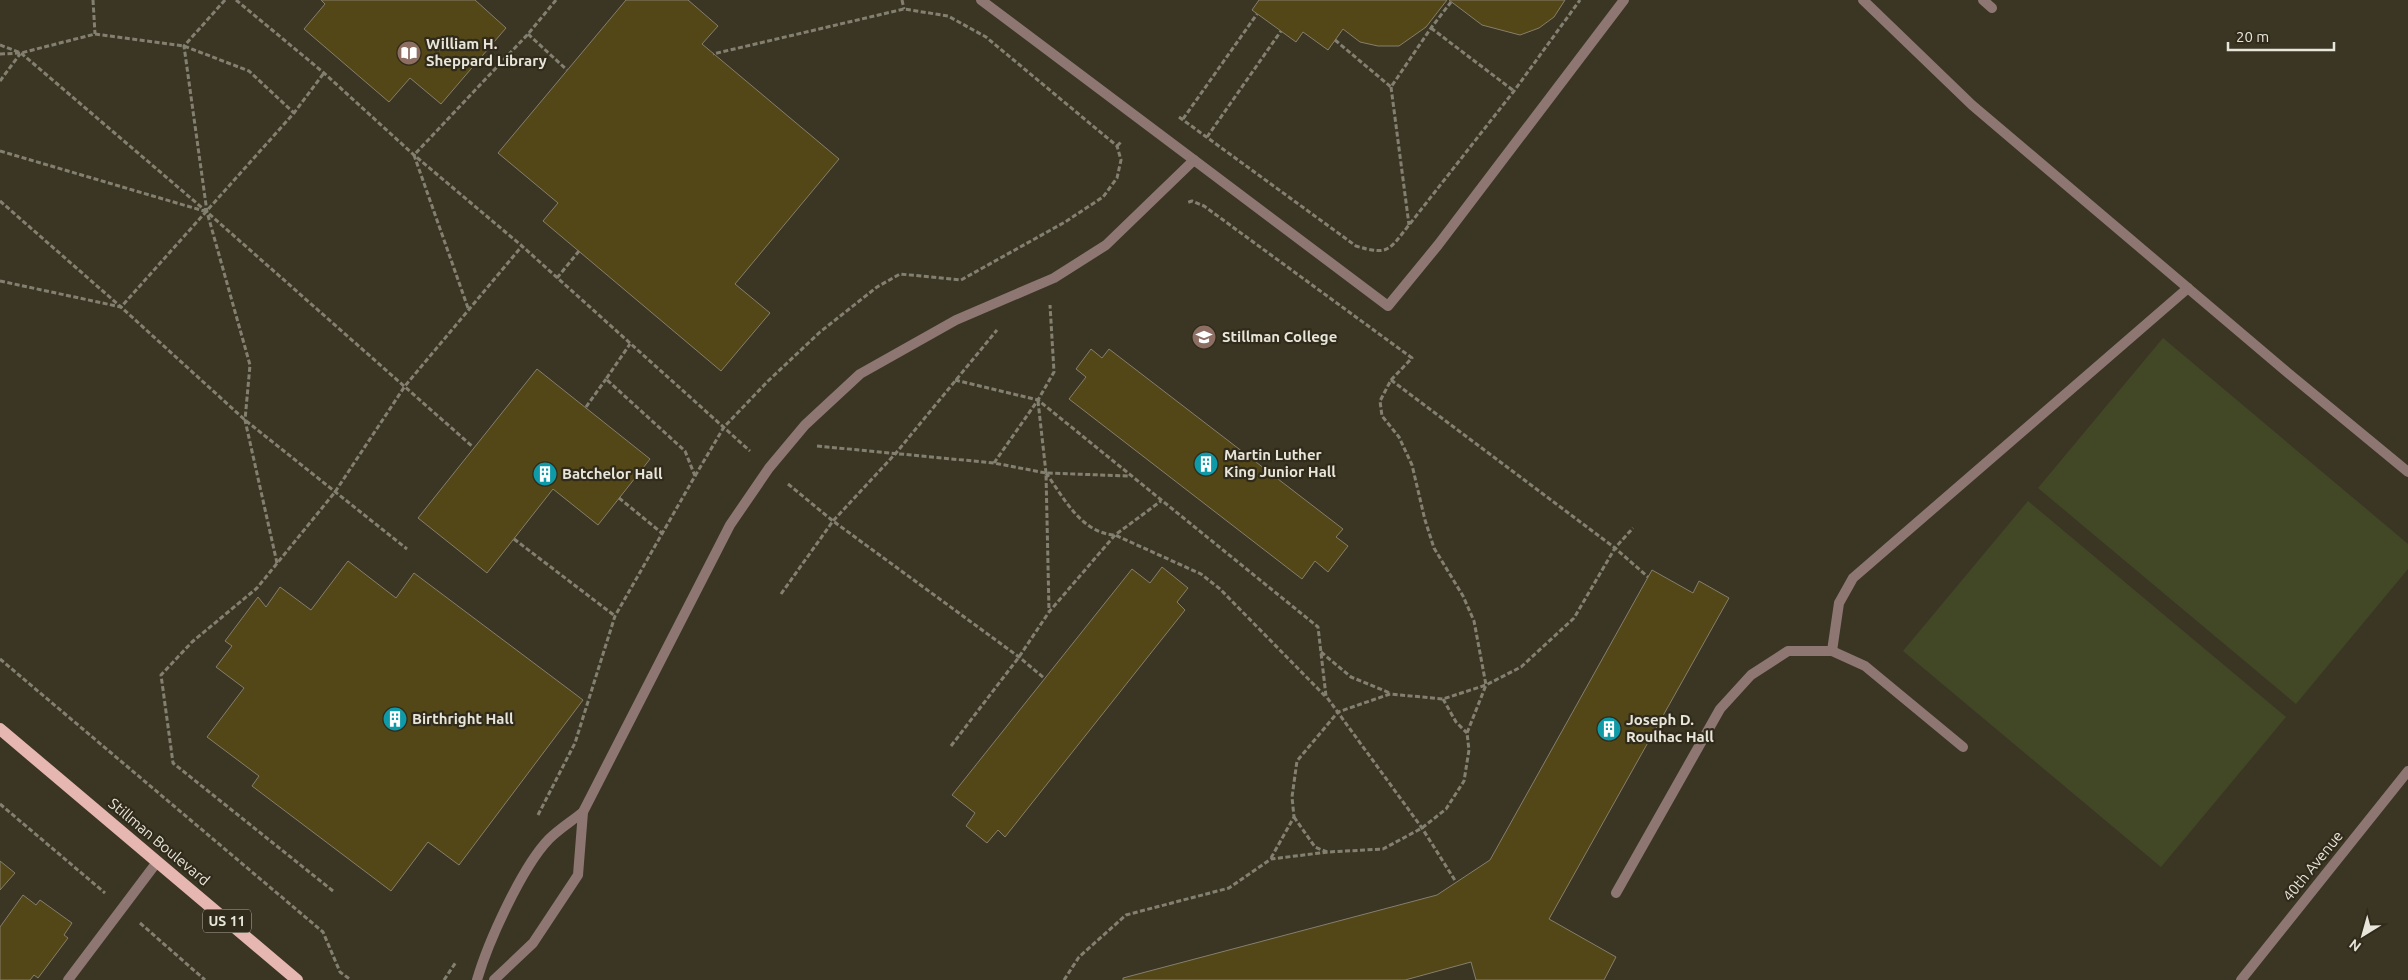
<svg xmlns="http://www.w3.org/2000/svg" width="2408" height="980" viewBox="0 0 2408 980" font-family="Ubuntu,sans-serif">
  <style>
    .green { fill: #424726 }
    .building { fill: #534617; stroke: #857f6c }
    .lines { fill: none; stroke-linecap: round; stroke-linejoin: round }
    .path { stroke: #848071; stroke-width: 3; stroke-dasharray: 5 2.5; stroke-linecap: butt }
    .lane { stroke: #8e7773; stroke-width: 10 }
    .street { stroke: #8e7773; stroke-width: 10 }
    .primary { stroke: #e6b6b0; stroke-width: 12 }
    .labels { text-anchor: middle; stroke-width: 4.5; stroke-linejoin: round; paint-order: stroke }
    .shield { fill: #312b1b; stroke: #b1ada1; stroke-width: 1 }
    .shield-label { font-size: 14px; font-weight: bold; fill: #e8e5da }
    .poi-label { font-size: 15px; font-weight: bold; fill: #e8e5da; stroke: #312b1b; text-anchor: start }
    .street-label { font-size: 15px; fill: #e8e5da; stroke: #312b1b }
  </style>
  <rect width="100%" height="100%" fill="#3b3624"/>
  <g class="green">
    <polygon points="2163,338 2408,544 2408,569 2296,704 2038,488"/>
    <polygon points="2028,501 2286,717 2161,867 1903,651"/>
  </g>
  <g class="building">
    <polygon points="321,0 475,0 506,28 441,104 410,78 389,102 304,29 325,4"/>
    <polygon points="626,0 688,0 718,26 702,44 839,159 735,284 770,313 721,371 543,221 558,203 498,153"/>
    <polygon points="1259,0 1447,0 1426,27 1399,46 1378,46 1360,42 1343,29 1328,50 1303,32 1296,42 1252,10"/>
    <polygon points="1449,0 1565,0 1554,17 1539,28 1520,35 1482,25"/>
    <polygon points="1091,349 1102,358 1109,349 1343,529 1336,537 1348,546 1328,572 1315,561 1302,579 1069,399 1086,377 1076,369"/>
    <polygon points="537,369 650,459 598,525 553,489 487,573 418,518"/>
    <polygon points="348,561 396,598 414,573 583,700 459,865 428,842 391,891 252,786 259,776 207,737 244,688 216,667 232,646 225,641 258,597 266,607 280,587 311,610"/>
    <polygon points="1162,567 1188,588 1177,602 1185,610 1005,837 998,830 987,843 966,826 975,813 952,795 1132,569 1150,583"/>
    <polygon points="1652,570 1693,593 1699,581 1729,598 1549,919 1616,957 1604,980 1476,980 1471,962 1405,980 1123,980 1123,978 1437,895 1490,860"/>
    <polygon points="0,861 15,873 0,890"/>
    <polygon points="23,895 36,905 40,900 72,923 64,935 68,938 38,978 34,975 30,980 0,980 0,927"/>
  </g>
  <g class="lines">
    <g class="path">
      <polyline points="93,0 95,34"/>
      <polyline points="225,0 184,46 207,212 250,365 245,420 277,563"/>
      <polyline points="236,0 324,73 414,155 522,246 750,451"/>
      <polyline points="902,0 904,9"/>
      <polyline points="1431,28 1514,91"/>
      <polyline points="528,34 567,70"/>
      <polyline points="1335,40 1391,87 1431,28 1451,2"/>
      <polyline points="0,45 21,53 207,212 473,447"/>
      <polyline points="0,54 21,53 95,34 184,46 249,71 294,113"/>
      <polyline points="0,81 20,54"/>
      <polyline points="1391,87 1409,225"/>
      <path d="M1179,117L1356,246C1389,256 1389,250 1409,225L1514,91L1580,0"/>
      <polyline points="1183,119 1257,14"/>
      <polyline points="1207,137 1281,31"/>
      <polyline points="1117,146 1122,141"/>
      <polyline points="0,151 204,211"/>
      <polyline points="0,201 121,307 245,420 407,549"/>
      <polyline points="557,278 579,251"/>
      <polyline points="0,281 121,307 294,113 324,73"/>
      <polyline points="468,308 414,155 528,34 556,0"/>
      <polyline points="955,380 1038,400 1318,627 1326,696 1422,828 1456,882"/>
      <polyline points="1391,380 1615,548 1648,577"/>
      <polyline points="1038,401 1046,473 1049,611"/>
      <polyline points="586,407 606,379"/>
      <polyline points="817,446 994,463 1046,473 1129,476"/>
      <polyline points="994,463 1038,400 1054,372 1050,305"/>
      <path d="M1046,473C1064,498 1081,533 1115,535L1201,574L1220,589L1325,696"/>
      <polyline points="695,476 724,427 768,381 820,332 877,287 900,274 961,280 1065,222 1103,197 1117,178 1121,160 1117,146 986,37 948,16 904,9 713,54"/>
      <polyline points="788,484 833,521 1019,657 1044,678"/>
      <polyline points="619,498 663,534"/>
      <polyline points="514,539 615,616"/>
      <polyline points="781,594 833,521 896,453 997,330"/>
      <polyline points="1321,652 1351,677 1390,693"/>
      <polyline points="0,659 323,932 340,972 351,980"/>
      <polyline points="1443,699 1456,722 1467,733"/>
      <polyline points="951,746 1019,657 1049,612 1115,535 1161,501"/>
      <polyline points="0,804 105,893"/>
      <polyline points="538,815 575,743 615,616 695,476 685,451 606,379 630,344"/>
      <polyline points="1294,817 1315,847 1327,852"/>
      <polyline points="1271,858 1294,817 1292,797 1297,761 1338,712 1390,694 1443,699 1486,685 1521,667 1574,618 1615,548 1633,528"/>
      <polyline points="333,891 173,763 161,675 192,642 257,588 335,492 405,386 522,246"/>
      <polyline points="140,923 205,980"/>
      <polyline points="444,980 456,962"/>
      <polyline points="1064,980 1079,957 1126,915 1229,888 1271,859 1328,852 1383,849 1422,828 1446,809 1464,781 1469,750 1467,733 1486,685 1474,621 1463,596 1434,548 1425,520 1412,465 1399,437 1382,416 1380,401 1391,380 1412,358 1204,206 1192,201 1186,203"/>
    </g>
    <g class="lane">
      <polyline points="981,0 1194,160"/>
      <polyline points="1863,0 1972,105 2288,373 2408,472"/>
      <polyline points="1983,0 1992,8"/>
      <polyline points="1832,651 1839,603 1853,578 2188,288"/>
      <polyline points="1616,893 1720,709 1751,675 1788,651 1832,651 1865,666 1963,747"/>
      <polyline points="68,980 157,862"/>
      <path d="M477,980C488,942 522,867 549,839C559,829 572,821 583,812"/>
      <polyline points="494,980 533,943 578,875 583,812 730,525 769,468 805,425 860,374 956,320 1054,278 1106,245 1194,160 1388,306 1438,245 1624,0"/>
    </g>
    <polyline class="street" points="2241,980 2408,771"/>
    <polyline class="primary" points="0,729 297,980"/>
  </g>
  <defs>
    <symbol id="library-disc" viewBox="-11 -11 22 22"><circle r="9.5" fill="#8d6e63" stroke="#312b1b"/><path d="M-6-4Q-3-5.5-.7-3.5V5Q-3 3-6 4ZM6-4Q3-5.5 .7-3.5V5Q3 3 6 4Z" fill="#fff"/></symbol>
    <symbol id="university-disc" viewBox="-11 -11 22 22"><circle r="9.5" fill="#8d6e63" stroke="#312b1b"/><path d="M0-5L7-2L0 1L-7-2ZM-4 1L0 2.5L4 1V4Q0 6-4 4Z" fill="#fff"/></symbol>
    <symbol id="building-disc" viewBox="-11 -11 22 22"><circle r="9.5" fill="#0f9aa8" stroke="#312b1b"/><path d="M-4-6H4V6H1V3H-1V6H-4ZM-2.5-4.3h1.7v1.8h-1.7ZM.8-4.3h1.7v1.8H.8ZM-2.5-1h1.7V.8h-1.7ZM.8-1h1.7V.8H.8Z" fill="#fff"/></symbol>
  </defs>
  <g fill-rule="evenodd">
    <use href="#library-disc" x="395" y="39" width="28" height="28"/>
    <use href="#university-disc" x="1190" y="323" width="28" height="28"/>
    <use href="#building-disc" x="1192" y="450" width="28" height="28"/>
    <use href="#building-disc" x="531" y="460" width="28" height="28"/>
    <use href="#building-disc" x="381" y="705" width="28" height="28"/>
    <use href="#building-disc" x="1595" y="715" width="28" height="28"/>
  </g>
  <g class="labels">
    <rect class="shield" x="203" y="909.5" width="48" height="23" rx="4"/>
    <g class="shield-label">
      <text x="227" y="926">US 11</text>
    </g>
    <g class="poi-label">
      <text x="426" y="49">William H.<tspan x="426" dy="17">Sheppard Library</tspan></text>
      <text x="1222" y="342">Stillman College</text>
      <text x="1224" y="460">Martin Luther<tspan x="1224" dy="17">King Junior Hall</tspan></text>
      <text x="562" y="479">Batchelor Hall</text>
      <text x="412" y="724">Birthright Hall</text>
      <text x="1626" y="725">Joseph D.<tspan x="1626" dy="17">Roulhac Hall</tspan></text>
    </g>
    <g class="street-label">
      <text transform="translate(159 842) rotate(40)" y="5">Stillman Boulevard</text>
      <text transform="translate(2313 866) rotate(-51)" y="5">40th Avenue</text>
    </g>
  </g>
  <g transform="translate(2363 935) rotate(217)" stroke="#312b1b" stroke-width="4" paint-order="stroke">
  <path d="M0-4L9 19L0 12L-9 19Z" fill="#e8e5da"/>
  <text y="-8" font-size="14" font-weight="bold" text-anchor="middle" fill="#e8e5da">N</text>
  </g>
  <path d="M2228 42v8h106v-8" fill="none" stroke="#e8e5da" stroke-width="2.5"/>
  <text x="2236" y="42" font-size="15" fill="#e8e5da" stroke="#312b1b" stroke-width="4" paint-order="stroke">20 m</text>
</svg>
